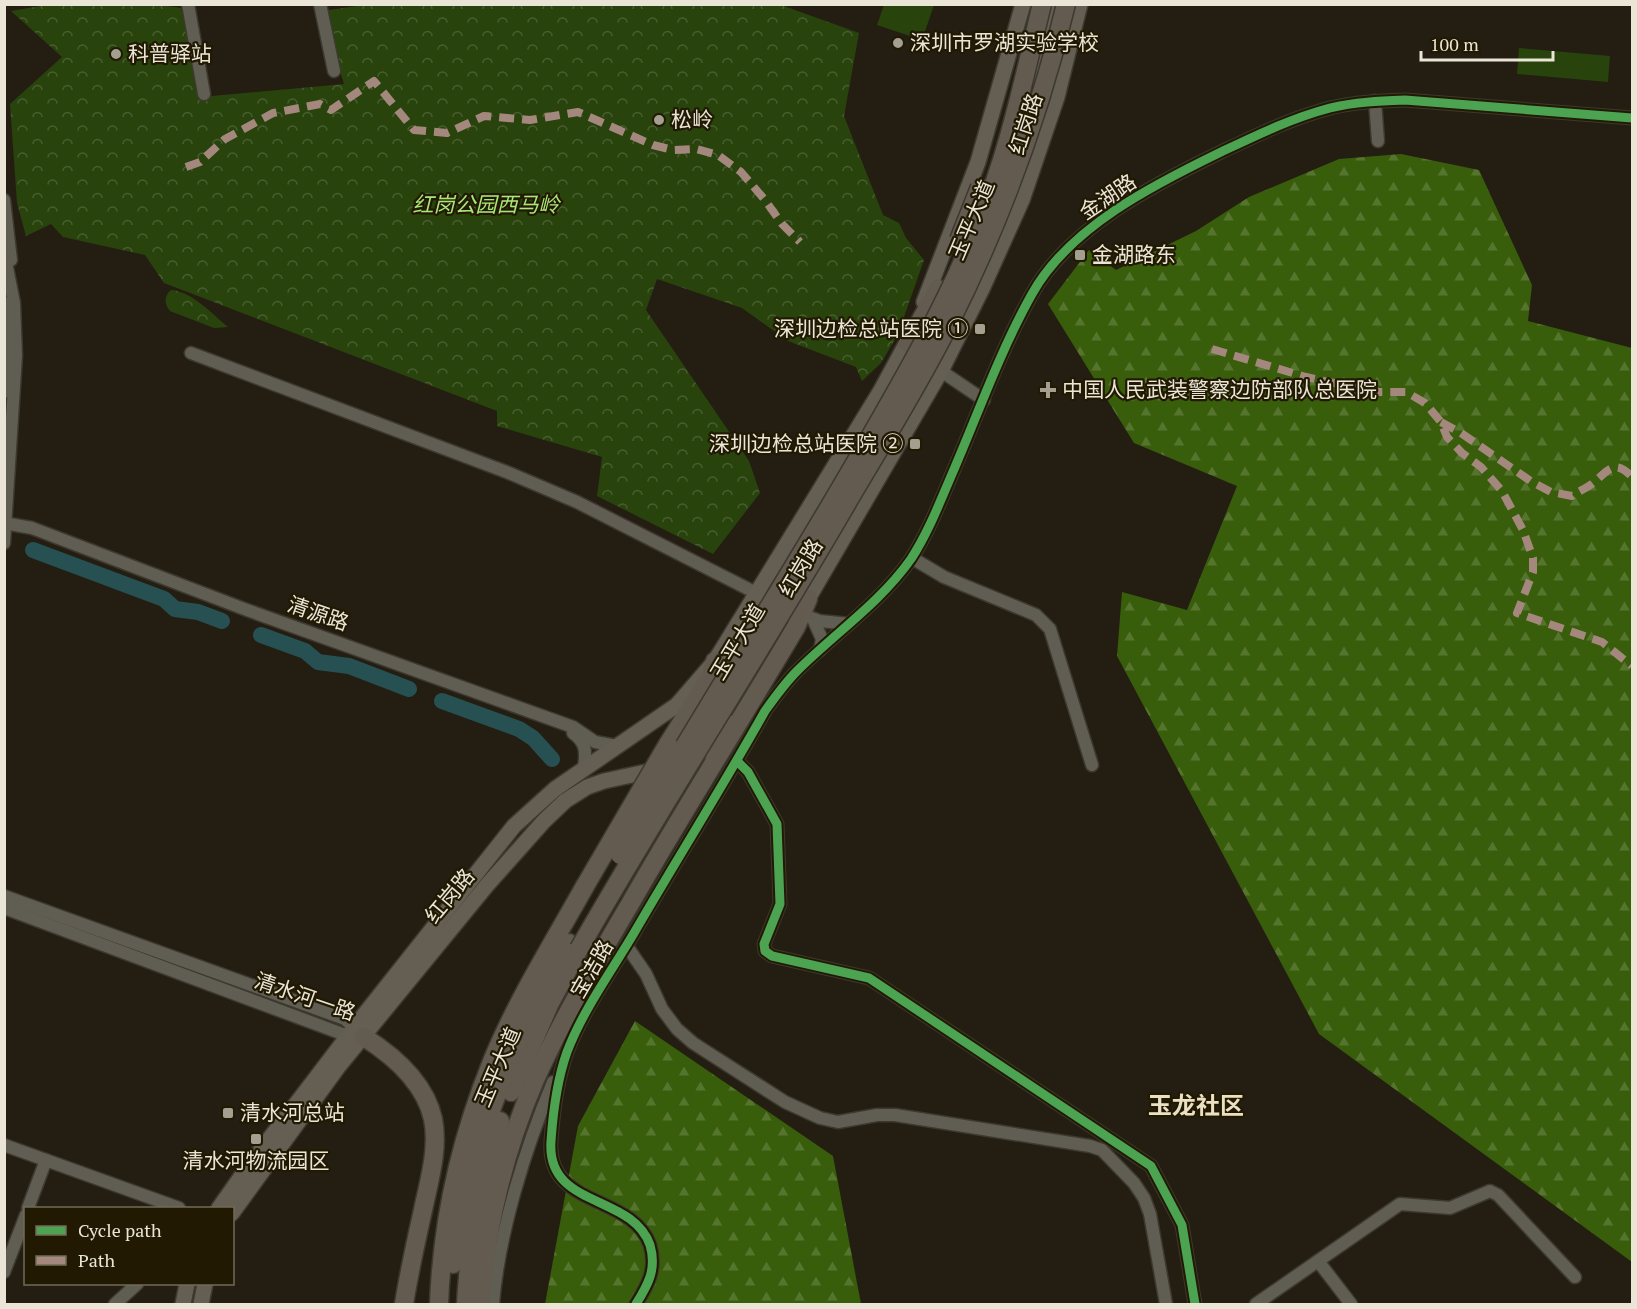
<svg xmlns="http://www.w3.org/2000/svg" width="1637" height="1309" viewBox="0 0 1637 1309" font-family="'PT Serif','Noto Sans SC',serif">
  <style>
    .green { fill: #29430d }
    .forest { fill: url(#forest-firs) }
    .park { fill: url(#park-crowns) }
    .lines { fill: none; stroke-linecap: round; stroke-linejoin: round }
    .river { stroke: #275052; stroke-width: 16 }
    .minor-casing { stroke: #3d3930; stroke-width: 15 }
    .major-casing { stroke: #3d3930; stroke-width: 18 }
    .highway-casing { stroke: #3d3930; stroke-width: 21 }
    .minor { stroke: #605d53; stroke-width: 12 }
    .major { stroke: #645e53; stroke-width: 15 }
    .highway { stroke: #635a50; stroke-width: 18 }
    .highway-bridge-casing { stroke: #3d3930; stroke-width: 21; stroke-linecap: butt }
    .highway-bridge { stroke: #635a50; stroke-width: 18 }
    .quiet { stroke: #a5887d; stroke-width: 8; stroke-dasharray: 15 8; stroke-linecap: butt }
    .cycleway-casing { stroke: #211902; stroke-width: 13 }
    .cycleway { stroke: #4ca352; stroke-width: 9 }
    .poi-dot { fill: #a49f91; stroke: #211902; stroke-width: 2 }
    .labels { text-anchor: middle; stroke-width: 4.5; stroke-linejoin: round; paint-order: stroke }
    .poi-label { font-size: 21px; fill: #eae5d6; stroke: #211902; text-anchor: start }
    .street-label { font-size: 21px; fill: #eae5d6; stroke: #211902 }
    .park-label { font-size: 21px; font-style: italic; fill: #a8e778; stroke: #211902 }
    .quarter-label { font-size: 24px; font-weight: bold; fill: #ebe0c3; stroke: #211902 }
  </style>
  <defs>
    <pattern id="forest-firs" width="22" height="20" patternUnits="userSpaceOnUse" patternTransform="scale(1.5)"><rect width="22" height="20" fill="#385d0b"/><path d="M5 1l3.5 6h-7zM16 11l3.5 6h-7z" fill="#55742e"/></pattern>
    <pattern id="park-crowns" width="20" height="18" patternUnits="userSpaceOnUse" patternTransform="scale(1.5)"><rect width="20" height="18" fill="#29430d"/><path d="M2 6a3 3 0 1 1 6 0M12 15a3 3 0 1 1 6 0" fill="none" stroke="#485e30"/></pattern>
  </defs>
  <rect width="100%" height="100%" fill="#231e11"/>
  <g class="green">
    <polygon points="884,5 934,5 922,40 877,25"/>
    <polygon points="1519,48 1610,56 1608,82 1517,74"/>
  </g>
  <g class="forest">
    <polygon points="1401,154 1479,170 1532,285 1528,321 1632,348 1632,1262 1319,1034 1117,656 1122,592 1187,610 1237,486 1134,443 1048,304 1089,250 1116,270 1196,231 1249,197 1339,159"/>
    <polygon points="635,1021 833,1156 861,1304 545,1304 578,1126"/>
  </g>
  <g class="park">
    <polygon points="155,4 181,8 201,97 344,84 322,11 364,5 781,5 859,33 844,116 883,215 899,223 906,238 924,260 898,334 881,363 862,381 856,367 788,341 742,308 657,279 646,310 749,461 760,493 713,554 597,496 602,457 497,426 497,411 164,283 145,255 63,237 51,224 26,236 17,203 10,104 62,57 11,11 46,5"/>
    <path d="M171,290C193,292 212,314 228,327L214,328L170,311C164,304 164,296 171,290Z"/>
  </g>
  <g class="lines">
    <g class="river">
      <polyline points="33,550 164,599 175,609 198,612 222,621"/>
      <polyline points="261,635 305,651 318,662 349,666 409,689"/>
      <polyline points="442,701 519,729 533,738 552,759"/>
    </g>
    <defs>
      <g id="minor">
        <polyline points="188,4 204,94"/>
        <polyline points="320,4 334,71"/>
        <polyline points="1375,101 1378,141"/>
        <polyline points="4,200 11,260"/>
        <polyline points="4,252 14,303 16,355 4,543"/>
        <polyline points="4,303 7,328 4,392"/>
        <polyline points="191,353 509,473 577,502 764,597"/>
        <polyline points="941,371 984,400"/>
        <polyline points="4,523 32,528 247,610 573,727 595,742 617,746"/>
        <polyline points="912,558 944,577 1036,615 1050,629 1092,765"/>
        <polyline points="796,612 820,621 849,624"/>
        <polyline points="813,619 822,639 820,650"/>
        <path d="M573,733C587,743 586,753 584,768"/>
        <polyline points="737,761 748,772 777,824 780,904 764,944 765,951 772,956 869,978 1151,1166 1182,1225 1195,1304"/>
        <polyline points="4,896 345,1019 361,1034"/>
        <polyline points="4,908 348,1036 355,1036"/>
        <polyline points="626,945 646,974 662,1009 677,1029 693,1043 785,1102 820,1118 838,1122 877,1115 895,1115 1090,1146 1102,1150 1134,1183 1144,1198 1150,1214 1166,1304"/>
        <polyline points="4,1145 179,1208"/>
        <polyline points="28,1208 46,1160"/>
        <polyline points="1318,1261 1351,1304"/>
        <polyline points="4,1272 26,1215"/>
        <polyline points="115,1304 137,1284"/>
        <path d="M493,1304C499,1232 525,1149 553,1082"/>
        <path d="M636,1304C648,1285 657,1269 650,1245C632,1193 546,1209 551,1141C553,1112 557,1080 567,1052C583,1010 611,972 634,933C677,859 723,786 765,711C775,697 785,683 797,671C835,633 880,603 911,559C928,533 940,502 952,474C978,414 1000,351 1032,294C1069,227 1155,184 1221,152C1257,135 1292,118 1330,108C1355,102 1380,101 1405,100L1632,118"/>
        <polyline points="1256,1304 1400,1204 1450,1208 1490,1191 1498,1195 1575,1277"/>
      </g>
      <g id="major">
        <polyline points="1034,76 1053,4"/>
        <polyline points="924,302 978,162 1023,4"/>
        <polyline points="802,609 941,371 982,289 1022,200 1057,97 1080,4"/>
        <polyline points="696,756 716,741 730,723"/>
        <polyline points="219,1208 248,1167 364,1015 514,826 555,789 677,705 715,661 880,392 912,333"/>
        <polyline points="232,1213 338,1067 487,885 544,821 565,801 587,787 604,781 660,769"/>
        <polyline points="183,1304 187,1284"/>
        <polyline points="201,1304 205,1284"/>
      </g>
      <g id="highway">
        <polyline points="908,343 938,289"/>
        <polyline points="668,744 711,676 715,661"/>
        <path d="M364,1037C394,1056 425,1083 433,1119C439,1149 429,1181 423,1210C416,1241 409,1273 404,1304"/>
        <polyline points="511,1092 550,1003 579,949"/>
        <path d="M453,1264C455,1238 462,1212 468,1187C489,1101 525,1020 569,943"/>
        <path d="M439,1304C442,1222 460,1141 491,1064C516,1002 552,945 585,886"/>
        <path d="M466,1304C469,1241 482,1181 500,1121"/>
        <path d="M480,1304C485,1229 505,1149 535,1080C562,1019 596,962 630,904C683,811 741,720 796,627L808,599"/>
      </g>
    </defs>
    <use href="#minor" class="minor-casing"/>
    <use href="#major" class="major-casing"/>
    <use href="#highway" class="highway-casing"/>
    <use href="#minor" class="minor"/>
    <use href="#major" class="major"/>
    <use href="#highway" class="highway"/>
    <defs>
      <g id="highway-bridge">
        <polyline points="959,240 980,187"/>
        <path d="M620,855C697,722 780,593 857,460C902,382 947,305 980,221C1009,152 1024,77 1042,4"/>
        <polyline points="585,886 668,744"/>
        <path d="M579,949C664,800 758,656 844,508C879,448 917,388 948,326C1000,223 1039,117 1066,4"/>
      </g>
    </defs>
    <use href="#highway-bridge" class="highway-bridge-casing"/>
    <use href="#highway-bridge" class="highway-bridge"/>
    <g class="quiet">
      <polyline points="186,167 200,162 225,139 273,113 320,104 331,110 374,81 414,130 447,133 484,116 530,120 578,112 653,145 673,150 696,149 718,155 741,172 765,200 782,224 800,242"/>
      <polyline points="1212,349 1306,377 1375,392 1406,392 1425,403 1441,422 1447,437 1462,453 1481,467 1502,491 1523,530 1533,558 1533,572 1517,613 1602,642 1632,666"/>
      <path d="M1441,422L1461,433L1532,482L1551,492L1572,496C1579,491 1587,488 1593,483C1608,471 1614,458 1632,477"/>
    </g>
    <defs>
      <g id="cycleway">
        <polyline points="737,761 748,772 777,824 780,904 764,944 765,951 772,956 869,978 1151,1166 1182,1225 1195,1304"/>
        <path d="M636,1304C648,1285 657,1269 650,1245C632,1193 546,1209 551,1141C553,1112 557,1080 567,1052C583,1010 611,972 634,933C677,859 723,786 765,711C775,697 785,683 797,671C835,633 880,603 911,559C928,533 940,502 952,474C978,414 1000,351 1032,294C1069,227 1155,184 1221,152C1257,135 1292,118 1330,108C1355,102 1380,101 1405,100L1632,118"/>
      </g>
    </defs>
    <use href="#cycleway" class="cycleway-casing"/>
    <use href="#cycleway" class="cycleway"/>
  </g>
  <g class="poi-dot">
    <circle cx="898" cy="43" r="6"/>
    <circle cx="116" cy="54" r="6"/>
    <circle cx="659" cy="120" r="6"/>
    <rect x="1074" y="249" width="12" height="12" rx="3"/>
    <rect x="974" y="323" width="12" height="12" rx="3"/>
    <path d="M1045 381h6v6h6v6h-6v6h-6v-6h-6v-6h6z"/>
    <rect x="909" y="438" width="12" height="12" rx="3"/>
    <rect x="222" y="1107" width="12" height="12" rx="3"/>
    <rect x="250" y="1133" width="12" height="12" rx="3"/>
  </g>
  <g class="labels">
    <g class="poi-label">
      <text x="910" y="50">深圳市罗湖实验学校</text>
      <text x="128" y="61">科普驿站</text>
      <text x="671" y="127">松岭</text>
      <text x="1092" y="262">金湖路东</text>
      <text x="968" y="336" text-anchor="end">深圳边检总站医院 ①</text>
      <text x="1062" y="397">中国人民武装警察边防部队总医院</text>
      <text x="903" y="451" text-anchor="end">深圳边检总站医院 ②</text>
      <text x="240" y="1120">清水河总站</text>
      <text x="256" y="1168" text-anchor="middle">清水河物流园区</text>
    </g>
    <g class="street-label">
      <text transform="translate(1026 124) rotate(-72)" y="7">红岗路</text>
      <text transform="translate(1108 197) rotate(-34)" y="7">金湖路</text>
      <text transform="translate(972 220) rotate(-67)" y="7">玉平大道</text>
      <text transform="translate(801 568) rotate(-59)" y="7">红岗路</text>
      <text transform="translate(318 614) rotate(19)" y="7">清源路</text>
      <text transform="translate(738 642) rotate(-59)" y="7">玉平大道</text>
      <text transform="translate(450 896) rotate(-50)" y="7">红岗路</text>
      <text transform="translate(592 969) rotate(-60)" y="7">宝洁路</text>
      <text transform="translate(305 997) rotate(19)" y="7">清水河一路</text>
      <text transform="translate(498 1067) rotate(-67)" y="7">玉平大道</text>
    </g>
    <g class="park-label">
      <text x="486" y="212">红岗公园西马岭</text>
    </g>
    <g class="quarter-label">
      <text x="1196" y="1114">玉龙社区</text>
    </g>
  </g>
  <rect width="1637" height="1309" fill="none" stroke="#eae5d6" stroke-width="12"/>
  <rect x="24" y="1207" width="210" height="78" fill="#211902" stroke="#716b57" stroke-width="1.5"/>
  <rect x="36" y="1226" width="30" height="9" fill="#4ca352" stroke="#716b57" stroke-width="1.5"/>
  <text x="78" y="1237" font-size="18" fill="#eae5d6">Cycle path</text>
  <rect x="36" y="1256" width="30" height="9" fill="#a5887d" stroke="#716b57" stroke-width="1.5"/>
  <text x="78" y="1267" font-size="18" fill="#eae5d6">Path</text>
  <path d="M1421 51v9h132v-9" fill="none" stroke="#eae5d6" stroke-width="3"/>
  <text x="1430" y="51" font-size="18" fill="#eae5d6" stroke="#211902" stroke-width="4.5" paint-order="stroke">100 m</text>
</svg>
